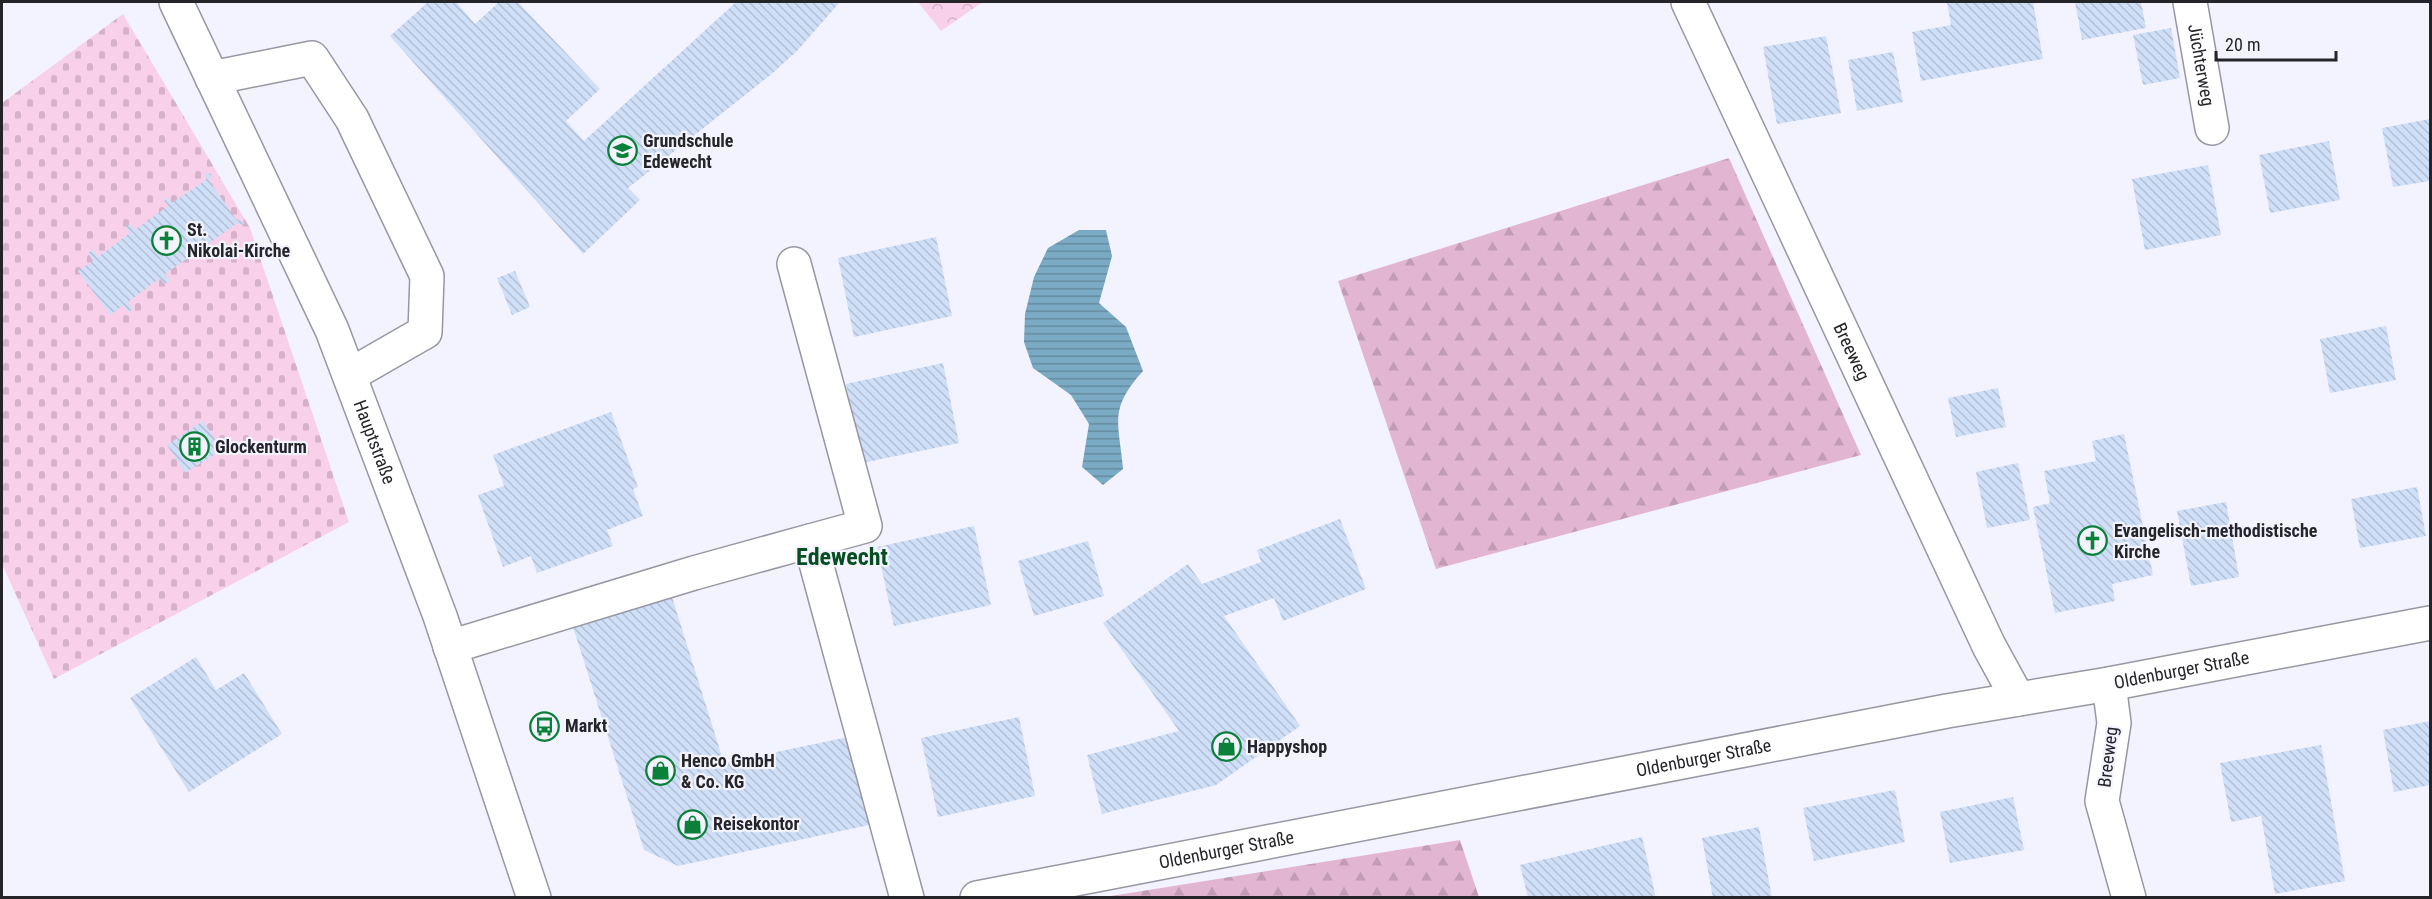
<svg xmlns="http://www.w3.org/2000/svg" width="2432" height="899" viewBox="0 0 2432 899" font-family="'Roboto Condensed',sans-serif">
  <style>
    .forest { fill: url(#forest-firs) }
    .cemetery { fill: url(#cemetery-stones) }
    .park { fill: url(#park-crowns) }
    .water { fill: url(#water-rules) }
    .building { fill: url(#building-back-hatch) }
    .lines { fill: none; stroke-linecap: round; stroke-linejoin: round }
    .minor-casing { stroke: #9797a2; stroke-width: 36 }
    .major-casing { stroke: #9797a2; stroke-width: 36 }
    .minor { stroke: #fff; stroke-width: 33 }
    .major { stroke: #fff; stroke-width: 33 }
    .labels { text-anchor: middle; stroke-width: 4.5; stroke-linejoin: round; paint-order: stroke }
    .street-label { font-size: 18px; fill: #252529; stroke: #f3f3ff }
    .poi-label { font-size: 18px; font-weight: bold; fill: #252529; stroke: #f3f3ff; text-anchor: start }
    .district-label { font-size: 24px; font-weight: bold; fill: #064e20; stroke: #f3f3ff }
  </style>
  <defs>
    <pattern id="forest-firs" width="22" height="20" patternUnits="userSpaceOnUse" patternTransform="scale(1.5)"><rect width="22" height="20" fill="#e2b6d2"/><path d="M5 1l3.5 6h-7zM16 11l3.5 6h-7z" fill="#c29cb4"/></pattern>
    <pattern id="cemetery-stones" width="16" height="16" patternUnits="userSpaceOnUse" patternTransform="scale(1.5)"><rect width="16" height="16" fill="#f9d0ea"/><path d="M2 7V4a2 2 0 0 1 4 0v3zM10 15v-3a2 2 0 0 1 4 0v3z" fill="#d5b2c9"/></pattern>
    <pattern id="park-crowns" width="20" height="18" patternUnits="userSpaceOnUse" patternTransform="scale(1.5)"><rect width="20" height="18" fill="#f9d0ea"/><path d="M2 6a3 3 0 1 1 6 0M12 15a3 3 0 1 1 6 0" fill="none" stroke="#d5b2c9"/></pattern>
    <pattern id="water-rules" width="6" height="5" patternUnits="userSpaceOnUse" patternTransform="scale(1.5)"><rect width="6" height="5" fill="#7babc4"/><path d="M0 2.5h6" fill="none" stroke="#658b9f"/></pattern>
    <pattern id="building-back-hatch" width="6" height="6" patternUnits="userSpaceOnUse" patternTransform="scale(1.5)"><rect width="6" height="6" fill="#cfdff7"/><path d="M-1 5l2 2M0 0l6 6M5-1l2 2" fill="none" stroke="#b2bfd4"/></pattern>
  </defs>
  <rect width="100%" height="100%" fill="#f3f3ff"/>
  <g class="forest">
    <polygon points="1729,158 1861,455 1436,569 1338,281"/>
    <polygon points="1460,840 1479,897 1111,896"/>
  </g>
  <polygon class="cemetery" points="123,14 250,228 349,522 54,679 2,564 2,103"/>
  <polygon class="park" points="918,2 983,2 941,31"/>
  <path class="water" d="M1079,230H1106L1112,256L1099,303L1126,327L1143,371C1108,410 1119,422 1123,469L1103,485L1082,467L1089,424L1071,395L1033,368L1024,342L1025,314L1034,277L1048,248Z"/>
  <g class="building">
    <polygon points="428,2 456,2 475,24 499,2 518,2 600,89 566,121 584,141 736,2 840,2 797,51 774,72 628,188 640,200 583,254 390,36"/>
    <polygon points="1947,2 2033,2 2043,59 1921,81 1912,32 1951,25"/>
    <polygon points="2075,2 2141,2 2146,28 2082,40"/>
    <polygon points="2171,28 2180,78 2143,85 2133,35"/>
    <polygon points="1826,36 1841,113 1777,124 1763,47"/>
    <polygon points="1893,52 1903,102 1857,111 1848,60"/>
    <polygon points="2430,119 2430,181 2393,187 2382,128"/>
    <polygon points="2329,141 2340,200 2270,213 2259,155"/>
    <polygon points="2208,165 2221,235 2145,250 2132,179"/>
    <polygon points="206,173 211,174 210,182 236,219 244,222 243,225 237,223 203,248 207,254 203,257 198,251 165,274 170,281 164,284 160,278 128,302 133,309 128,312 124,305 110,315 78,271 93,261 88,253 93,250 98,257 130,233 126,227 130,224 135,230 168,206 164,201 168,197 172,203 206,180"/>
    <polygon points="936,237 952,316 854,337 838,258"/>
    <polygon points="515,271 530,307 512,315 497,278"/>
    <polygon points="2386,326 2396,380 2330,393 2320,339"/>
    <polygon points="943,363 959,443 862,463 846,384"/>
    <polygon points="1998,388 2006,427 1956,437 1948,398"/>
    <polygon points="611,412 638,487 633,489 643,516 607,530 613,546 537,573 531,556 503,567 478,495 504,486 493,455"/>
    <polygon points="203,421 222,450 185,473 167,445"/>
    <polygon points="2124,434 2153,575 2112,584 2115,601 2055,613 2033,507 2050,503 2044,471 2096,461 2092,441"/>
    <polygon points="2018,463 2030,520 1987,528 1976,472"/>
    <polygon points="2417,487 2426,536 2360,548 2351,499"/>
    <polygon points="2226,502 2239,577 2191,586 2177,511"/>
    <polygon points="1340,519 1366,589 1283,621 1274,598 1224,616 1300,726 1216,785 1102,814 1087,755 1179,731 1103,623 1188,564 1202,584 1261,562 1257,550"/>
    <polygon points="974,526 991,605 894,626 877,547"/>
    <polygon points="1088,541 1104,596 1034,616 1018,561"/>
    <polygon points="672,597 724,763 853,736 869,825 678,866 644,850 573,627"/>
    <polygon points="196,657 216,690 244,673 282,734 189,792 130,698"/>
    <polygon points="1019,717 1035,796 938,817 921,738"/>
    <polygon points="2430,721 2430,785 2394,792 2383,730"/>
    <polygon points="2321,745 2345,881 2275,894 2261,816 2231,822 2220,763"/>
    <polygon points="1895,790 1905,842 1814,861 1803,808"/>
    <polygon points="2013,797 2024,850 1950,863 1940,812"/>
    <polygon points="1759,827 1772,898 1713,898 1702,838"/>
    <polygon points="1642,837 1656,898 1528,898 1520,865"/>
  </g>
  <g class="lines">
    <defs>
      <g id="minor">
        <path id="s1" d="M1688,2L1989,646L2018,699"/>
        <path id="s2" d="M2190,2L2212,128"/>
        <polyline points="212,78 312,58 352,119 427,276 425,332 350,375"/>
        <polyline points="794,264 865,526 810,541"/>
        <polyline points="450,647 694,573 810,541 907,898"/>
        <polyline points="2109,684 2114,723 2102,801 2129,898"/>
      </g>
      <g id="major">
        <path id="s3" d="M176,2L332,330L440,616L534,898"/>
        <path id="s4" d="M977,898L1947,711L2109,684L2430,623"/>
      </g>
    </defs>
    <use href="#minor" class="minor-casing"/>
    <use href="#major" class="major-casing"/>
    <use href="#minor" class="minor"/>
    <use href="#major" class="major"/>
  </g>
  <defs>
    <symbol id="school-ring" viewBox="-11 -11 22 22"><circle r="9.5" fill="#f3f3ff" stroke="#0a8038" stroke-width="1.5"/><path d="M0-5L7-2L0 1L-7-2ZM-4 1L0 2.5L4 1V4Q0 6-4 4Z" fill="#0a8038"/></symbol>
    <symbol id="church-ring" viewBox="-11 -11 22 22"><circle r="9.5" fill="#f3f3ff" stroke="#0a8038" stroke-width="1.5"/><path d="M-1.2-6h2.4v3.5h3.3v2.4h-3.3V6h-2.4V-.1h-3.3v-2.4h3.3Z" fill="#0a8038"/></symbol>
    <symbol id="building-ring" viewBox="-11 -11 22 22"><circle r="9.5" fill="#f3f3ff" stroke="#0a8038" stroke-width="1.5"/><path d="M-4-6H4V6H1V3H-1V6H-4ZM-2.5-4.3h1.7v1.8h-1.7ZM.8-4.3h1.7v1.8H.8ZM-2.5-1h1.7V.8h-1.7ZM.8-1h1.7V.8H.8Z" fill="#0a8038"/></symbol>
    <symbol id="bus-ring" viewBox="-11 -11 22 22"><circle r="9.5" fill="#f3f3ff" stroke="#0a8038" stroke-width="1.5"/><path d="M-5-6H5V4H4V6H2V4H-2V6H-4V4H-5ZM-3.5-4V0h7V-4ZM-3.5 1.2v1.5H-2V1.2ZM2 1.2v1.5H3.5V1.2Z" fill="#0a8038"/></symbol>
    <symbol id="shop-ring" viewBox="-11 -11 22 22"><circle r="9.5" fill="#f3f3ff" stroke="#0a8038" stroke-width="1.5"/><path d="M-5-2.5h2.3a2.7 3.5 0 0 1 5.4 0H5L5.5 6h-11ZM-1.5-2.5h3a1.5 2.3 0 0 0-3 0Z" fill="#0a8038"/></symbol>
  </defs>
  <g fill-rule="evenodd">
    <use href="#school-ring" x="606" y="134" width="33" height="33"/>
    <use href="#church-ring" x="150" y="224" width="33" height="33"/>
    <use href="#building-ring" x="178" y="430" width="33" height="33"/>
    <use href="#church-ring" x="2076" y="524" width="33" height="33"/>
    <use href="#bus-ring" x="528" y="710" width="33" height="33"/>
    <use href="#shop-ring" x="1210" y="730" width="33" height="33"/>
    <use href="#shop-ring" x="644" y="754" width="33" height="33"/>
    <use href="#shop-ring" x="676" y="808" width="33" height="33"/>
  </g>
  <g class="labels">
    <g class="street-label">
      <text dy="6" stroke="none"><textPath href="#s2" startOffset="64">Jüchterweg</textPath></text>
      <text dy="6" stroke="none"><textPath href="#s1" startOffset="386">Breeweg</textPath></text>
      <text dy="6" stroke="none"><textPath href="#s3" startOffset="483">Hauptstraße</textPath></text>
      <text dy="6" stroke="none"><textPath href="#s4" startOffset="1226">Oldenburger Straße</textPath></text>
      <text transform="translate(2108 757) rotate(-83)" y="6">Breeweg</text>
      <text dy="6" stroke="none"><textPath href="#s4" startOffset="740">Oldenburger Straße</textPath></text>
      <text dy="6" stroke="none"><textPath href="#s4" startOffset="254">Oldenburger Straße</textPath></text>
    </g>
    <g class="poi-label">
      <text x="643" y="147">Grundschule<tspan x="643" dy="21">Edewecht</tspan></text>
      <text x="187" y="236">St.<tspan x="187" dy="21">Nikolai-Kirche</tspan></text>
      <text x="215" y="453">Glockenturm</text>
      <text x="2114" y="537">Evangelisch-methodistische<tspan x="2114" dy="21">Kirche</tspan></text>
      <text x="565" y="732">Markt</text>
      <text x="1247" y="753">Happyshop</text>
      <text x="681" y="767">Henco GmbH<tspan x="681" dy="21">&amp; Co. KG</tspan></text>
      <text x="713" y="830">Reisekontor</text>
    </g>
    <g class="district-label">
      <text x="842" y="565">Edewecht</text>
    </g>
  </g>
  <rect width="2432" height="899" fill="none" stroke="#252529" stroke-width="6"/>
  <path d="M2216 51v9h120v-9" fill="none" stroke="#252529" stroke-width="3"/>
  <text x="2225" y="51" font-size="18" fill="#252529" stroke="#f3f3ff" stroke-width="4.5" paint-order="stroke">20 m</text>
</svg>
